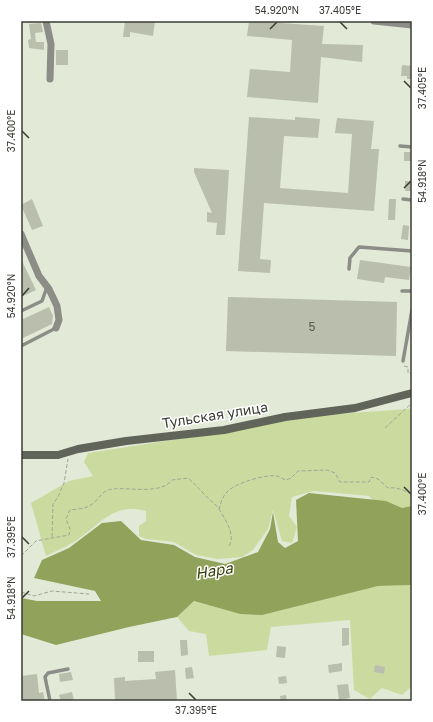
<svg xmlns="http://www.w3.org/2000/svg" width="433" height="722" viewBox="0 0 433 722" font-family="'Golos Text',sans-serif">
  <style>
    .green { fill: #cbdb9f }
    .water { fill: #91a35b }
    .building { fill: #b9bead }
    .lines { fill: none; stroke-linecap: round; stroke-linejoin: round }
    .path { stroke: #a1a598; stroke-width: 1; stroke-dasharray: 4 2; stroke-linecap: butt }
    .lane { stroke: #8b8d86; stroke-width: 3.5 }
    .street { stroke: #8b8d86; stroke-width: 7 }
    .secondary { stroke: #606459; stroke-width: 8 }
    .ticks { fill: none; stroke: #3a3c35; stroke-width: 1.5 }
    .labels { text-anchor: middle; stroke-width: 3; stroke-linejoin: round; paint-order: stroke }
    .number-label { font-size: 12px; fill: #5a5c53 }
    .street-label { font-size: 14px; fill: #3a3c35; stroke: #fff }
    .water-label { font-size: 15px; font-style: italic; fill: #364109; stroke: #fff }
    .neatline { fill: none; stroke: #3a3c35; stroke-width: 1.5 }
    .ticks-label { font-size: 10px; text-anchor: middle; fill: #3a3c35 }
  </style>
  <rect width="100%" height="100%" fill="#e3e9d7"/>
  <g class="green">
    <path d="M412,407V524L382,510L369,496L314,491L292,497L289,516L297,527L292,543L282,541L273,510L268,529L253,550L242,557L218,559L196,555L174,542L146,539L139,536V526L146,521V511C114,502 100,524 77,540C68,546 56,551 46,556L31,503L69,481L93,476L84,462L88,453L256,427L294,417L408,409Z"/>
    <polygon points="412,585 412,686 402,695 382,688 370,699 354,690 350,620 271,627 267,650 209,656 206,634 189,631 177,617 194,601 240,614 378,586"/>
  </g>
  <polygon class="water" points="309,493 386,501 402,508 412,506 412,585 378,586 262,615 240,614 194,601 177,617 129,627 56,645 21,634 21,598 37,601 101,601 95,591 34,578 42,560 69,548 102,523 121,521 141,540 174,545 195,557 225,564 258,552 270,529 273,512 278,542 285,548 298,541 296,500"/>
  <g class="building">
    <polygon points="125,21 155,21 153,36 130,32 130,37 123,37"/>
    <polygon points="249,21 324,26 322,44 363,45 362,62 321,57 318,103 247,97 250,69 290,72 292,40 247,36"/>
    <polygon points="41,23 43,32 35,33 36,42 44,42 44,50 29,48 28,40 31,39 29,24"/>
    <rect x="56" y="50" width="12" height="15"/>
    <polygon points="402,65 412,66 412,79 407,79 407,76 401,76"/>
    <polygon points="249,117 295,120 295,117 320,119 318,138 284,136 280,188 348,193 352,134 335,133 337,118 374,121 371,149 379,149 374,211 264,203 260,259 271,260 270,273 238,271"/>
    <rect x="404" y="152" width="8" height="9"/>
    <polygon points="194,168 229,170 225,235 216,235 217,223 207,222 207,212 212,213 194,172"/>
    <rect x="405" y="181" width="7" height="10"/>
    <polygon points="32,199 43,226 32,230 21,205"/>
    <polygon points="389,199 396,199 395,220 388,220"/>
    <polygon points="403,225 409,226 408,240 401,239"/>
    <polygon points="21,259 36,290 21,297"/>
    <polygon points="360,260 411,267 409,280 385,277 384,283 357,279"/>
    <polygon points="228,297 397,302 396,356 226,351"/>
    <polygon points="49,307 53,316 52,324 21,339 21,320"/>
    <polygon points="342,628 349,628 349,645 342,646"/>
    <polygon points="180,640 187,640 188,655 181,656"/>
    <polygon points="277,646 286,647 285,658 276,657"/>
    <rect x="138" y="651" width="16" height="11"/>
    <polygon points="342,663 342,671 329,673 328,665"/>
    <polygon points="375,665 385,667 384,674 374,672"/>
    <polygon points="192,667 194,678 186,679 185,668"/>
    <polygon points="175,670 177,701 115,701 114,678 125,677 125,681 156,679 155,672"/>
    <polygon points="71,672 73,680 60,682 59,674"/>
    <polygon points="37,674 39,693 43,692 45,701 21,701 21,676"/>
    <polygon points="286,676 287,683 279,684 278,677"/>
    <polygon points="348,684 350,698 339,700 337,685"/>
    <polygon points="72,692 74,701 61,701 59,695"/>
    <polygon points="286,695 287,701 281,701 280,696"/>
  </g>
  <g class="lines">
    <g class="path">
      <polyline points="404,366 408,367 408,373 411,373 412,377"/>
      <polyline points="385,428 412,403"/>
      <path d="M219,509C225,519 236,535 229,546"/>
      <polyline points="52,537 53,504 58,497 64,483 68,459"/>
      <path d="M21,556L36,541L69,535L70,529L66,519L70,510C76,509 86,509 91,505C100,499 101,490 113,489C129,487 161,495 172,480L188,478C195,484 199,489 205,495C209,500 215,503 219,509C221,503 222,497 227,492C235,483 266,474 277,476C280,477 283,479 286,480L291,478L298,471L327,470L335,473L340,482H369L371,477L378,479L388,488C398,487 403,490 412,494"/>
      <polyline points="21,592 34,596 52,591 89,594"/>
    </g>
    <g class="lane">
      <polyline points="400,146 412,147"/>
      <polyline points="403,199 412,200"/>
      <polyline points="349,269 350,258 359,247 412,251"/>
      <polyline points="402,291 412,291"/>
      <polyline points="21,311 42,301 47,287"/>
      <polyline points="21,346 56,328"/>
      <polyline points="403,361 412,310"/>
      <polyline points="50,701 45,677 48,673 68,669"/>
    </g>
    <g class="street">
      <polyline points="46,21 51,44 50,79"/>
      <polyline points="374,21 412,25"/>
      <polyline points="21,234 39,276 49,289 57,306 59,320 56,328"/>
    </g>
    <polyline class="secondary" points="21,455 58,455 78,449 126,441 224,430 285,417 355,408 412,393"/>
  </g>
  <path class="ticks" d="M340,22L347,29M270,29L277,22M404,81L411,88M22,131L29,138M404,188L411,181M22,296L29,288M404,487L411,494M22,537L29,544M22,598L29,591M189,693L196,700"/>
  <g class="labels">
    <g class="number-label">
      <text x="312" y="331">5</text>
    </g>
    <g class="street-label">
      <text transform="translate(215 415) rotate(-9)" y="5">Тульская улица</text>
    </g>
    <g class="water-label">
      <text transform="translate(214 571) rotate(-9)" y="5">Нара</text>
    </g>
  </g>
  <rect width="433" height="722" fill="none" stroke="#ffffff" stroke-width="44"/>
  <rect x="22" y="22" width="389" height="678" class="neatline"/>
  <g class="ticks-label">
    <text x="277" y="14">54.920°N</text>
    <text x="340" y="14">37.405°E</text>
    <text transform="translate(422 88) rotate(-90)" y="4">37.405°E</text>
    <text transform="translate(11 131) rotate(-90)" y="4">37.400°E</text>
    <text transform="translate(422 181) rotate(-90)" y="4">54.918°N</text>
    <text transform="translate(11 296) rotate(-90)" y="4">54.920°N</text>
    <text transform="translate(422 494) rotate(-90)" y="4">37.400°E</text>
    <text transform="translate(11 537) rotate(-90)" y="4">37.395°E</text>
    <text transform="translate(11 598) rotate(-90)" y="4">54.918°N</text>
    <text x="196" y="714">37.395°E</text>
  </g>
</svg>
